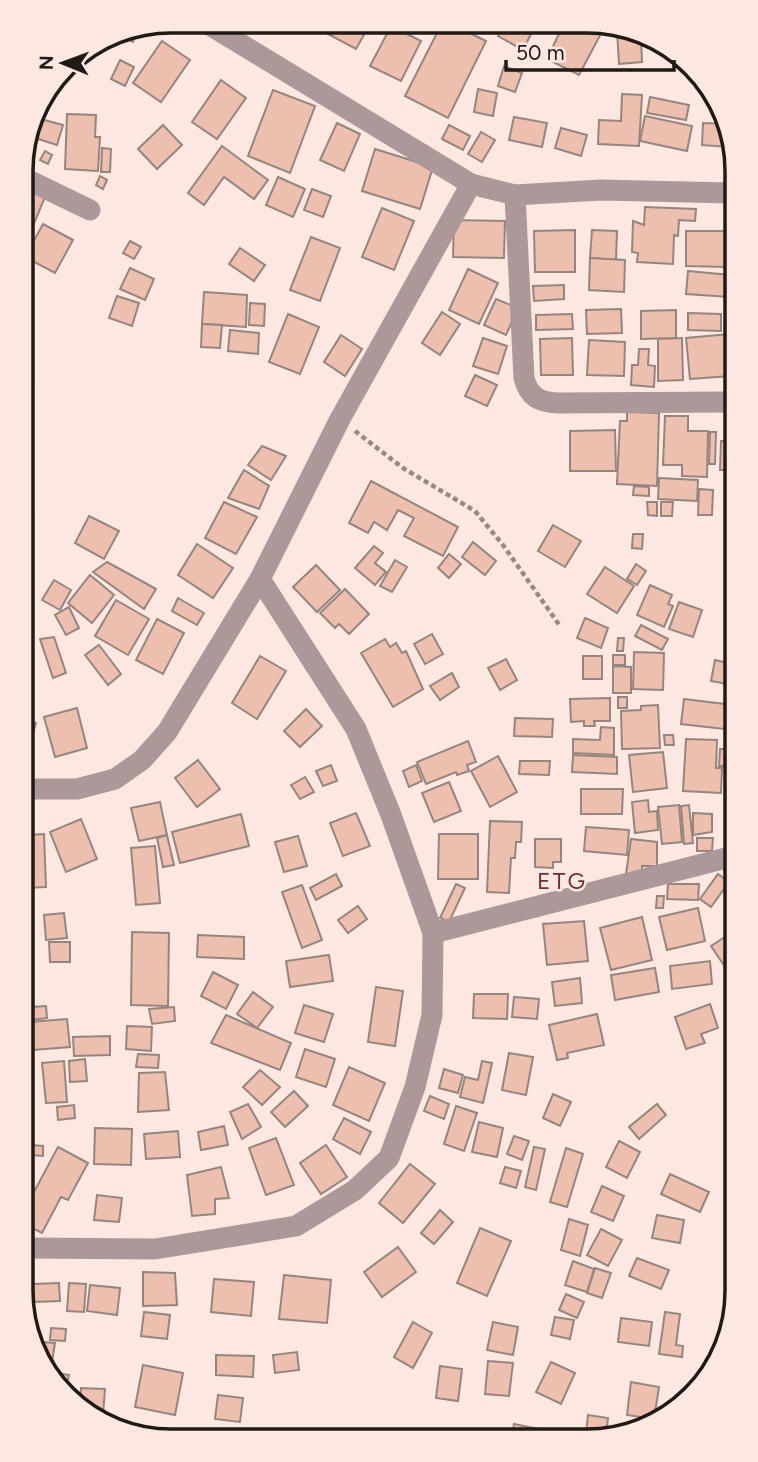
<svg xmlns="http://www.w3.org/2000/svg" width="758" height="1462" viewBox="0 0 758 1462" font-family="Figtree,sans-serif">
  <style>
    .building { fill: #ecbfaf; stroke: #96857e; stroke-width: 2 }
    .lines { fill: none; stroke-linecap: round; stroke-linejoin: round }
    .path { stroke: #968883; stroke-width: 4.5; stroke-dasharray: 5 3.5; stroke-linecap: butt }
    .street { stroke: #ad9899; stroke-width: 21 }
    .labels { text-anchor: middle; stroke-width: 5; stroke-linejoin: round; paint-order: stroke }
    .quarter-label { font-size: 23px; letter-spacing: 2px; fill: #742e2d; stroke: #fce8e1 }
    .rim { fill: none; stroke: #201916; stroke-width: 3.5 }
  </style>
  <rect width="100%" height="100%" fill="#fce8e1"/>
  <g class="building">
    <polygon points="334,22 361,22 369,26 356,49 328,34"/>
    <polygon points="442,23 449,23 486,41 448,118 405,96"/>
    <polygon points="505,23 521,23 533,30 523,50 498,36"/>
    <polygon points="564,23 596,24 604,28 579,75 547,59"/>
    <polygon points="391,26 421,41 401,81 370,66"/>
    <polygon points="140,27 133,42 114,33 114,32"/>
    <polygon points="617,30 627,30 641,37 642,62 619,64"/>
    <polygon points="162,41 190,60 161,102 133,83"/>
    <polygon points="120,60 134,67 125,86 111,79"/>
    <polygon points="504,66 522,73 515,92 498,86"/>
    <polygon points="221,80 246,98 217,139 192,122"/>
    <polygon points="478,89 497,93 493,116 474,112"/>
    <polygon points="273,90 315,106 290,173 248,156"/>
    <polygon points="622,94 642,95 639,146 598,144 599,120 621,121"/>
    <polygon points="650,97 689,105 686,120 647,113"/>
    <polygon points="67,114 96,115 95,137 100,137 98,171 65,169"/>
    <polygon points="645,116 692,126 687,151 640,141"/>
    <polygon points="514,117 547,123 542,147 509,140"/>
    <polygon points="37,118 63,125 57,145 32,137"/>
    <polygon points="337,123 360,134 344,171 320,160"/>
    <polygon points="703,123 729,124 729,147 702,145"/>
    <polygon points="163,125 182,145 157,169 138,149"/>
    <polygon points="449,125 470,136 463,150 442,139"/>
    <polygon points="561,128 587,135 581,156 555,148"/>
    <polygon points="481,132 495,140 482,162 468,154"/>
    <polygon points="222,146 268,180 254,199 224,177 204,205 188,193"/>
    <polygon points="102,148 111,149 110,172 101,172"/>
    <polygon points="375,149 433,167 420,209 362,191"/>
    <polygon points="45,151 52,155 48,164 40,160"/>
    <polygon points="100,176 107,180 103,189 96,185"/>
    <polygon points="278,177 305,189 293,217 266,205"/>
    <polygon points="22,182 47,192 33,226 23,222"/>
    <polygon points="312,189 331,196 323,217 304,210"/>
    <polygon points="645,207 696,209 695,221 679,220 678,236 674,235 673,264 637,262 638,253 632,252 633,221 644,225"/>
    <polygon points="382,208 414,221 394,270 362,257"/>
    <polygon points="454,220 505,221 504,258 453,257"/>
    <polygon points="43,224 73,240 55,273 25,257"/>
    <polygon points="575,230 575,272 535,272 534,231"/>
    <polygon points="592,230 617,231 616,260 590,258"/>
    <polygon points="686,231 726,231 726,267 686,266"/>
    <polygon points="311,237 340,248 320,301 290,290"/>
    <polygon points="130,241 141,247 134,259 123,253"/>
    <polygon points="240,248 265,265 254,281 229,264"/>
    <polygon points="590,258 625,260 624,292 589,290"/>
    <polygon points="130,268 154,279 145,300 120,289"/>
    <polygon points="468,269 498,283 479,324 449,310"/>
    <polygon points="688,271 730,275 729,297 686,294"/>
    <polygon points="564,285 564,299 534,301 533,286"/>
    <polygon points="204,292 247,295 246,327 202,324"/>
    <polygon points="117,296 139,303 132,326 109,318"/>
    <polygon points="496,299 518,308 506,335 484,325"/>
    <polygon points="250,303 265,304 264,326 249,325"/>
    <polygon points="621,309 622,333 587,334 586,310"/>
    <polygon points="676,310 676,338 641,339 641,311"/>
    <polygon points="442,312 460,324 440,355 422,343"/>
    <polygon points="688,313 721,314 721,331 688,330"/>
    <polygon points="288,314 319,327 300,374 269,362"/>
    <polygon points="572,314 573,329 536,330 536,315"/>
    <polygon points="202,324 222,325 220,348 201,347"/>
    <polygon points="230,330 259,333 258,354 228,351"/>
    <polygon points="729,334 731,376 690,379 686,338"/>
    <polygon points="341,335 362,349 345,376 324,362"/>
    <polygon points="483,338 507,346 498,374 473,366"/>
    <polygon points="572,338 573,375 541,375 540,339"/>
    <polygon points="682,338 683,380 658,381 658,339"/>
    <polygon points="589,340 625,342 624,376 587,375"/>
    <polygon points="639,349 649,349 648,365 655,366 654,387 631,385 632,365 638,365"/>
    <polygon points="475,375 497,385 487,406 465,396"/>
    <polygon points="627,412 659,413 657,486 617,484 620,421 627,421"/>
    <polygon points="665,416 688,416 688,431 708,431 707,477 682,476 682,465 663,465"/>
    <polygon points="615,430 616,471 570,471 570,431"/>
    <polygon points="710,432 716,432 715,464 709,464"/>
    <polygon points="721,441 731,441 731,470 720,470"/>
    <polygon points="262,446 286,456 271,480 248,465"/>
    <polygon points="244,470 269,486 259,509 228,498"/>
    <polygon points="659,478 698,480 697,501 658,499"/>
    <polygon points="371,481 458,527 443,556 404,536 414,518 398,510 387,530 374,522 368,533 349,523"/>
    <polygon points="634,486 649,487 649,496 633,495"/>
    <polygon points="699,489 713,490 712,515 698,515"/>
    <polygon points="224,502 257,517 236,554 205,538"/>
    <polygon points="647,502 657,502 657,516 648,515"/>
    <polygon points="661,502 673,502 672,516 661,516"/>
    <polygon points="89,516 119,531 104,559 75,543"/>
    <polygon points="553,525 581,541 565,567 538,551"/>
    <polygon points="633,534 643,534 642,549 632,548"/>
    <polygon points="473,542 496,561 485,575 462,557"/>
    <polygon points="197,544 233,568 213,598 178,575"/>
    <polygon points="374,546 383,553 375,563 386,572 375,585 355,568"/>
    <polygon points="449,554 461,564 449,578 438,568"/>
    <polygon points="395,560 407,567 392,592 380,586"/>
    <polygon points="107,562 156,589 144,609 93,572"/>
    <polygon points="636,564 646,571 637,585 627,579"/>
    <polygon points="316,565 340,590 317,612 293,587"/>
    <polygon points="605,567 634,586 617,613 587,594"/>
    <polygon points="90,575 114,595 92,623 68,603"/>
    <polygon points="54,580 71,590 60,610 42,600"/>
    <polygon points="650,585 672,595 668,604 673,606 664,627 637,615"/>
    <polygon points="345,589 369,614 349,634 339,624 335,628 320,613"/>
    <polygon points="178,598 204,613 197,625 172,611"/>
    <polygon points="116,600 149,619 128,655 95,636"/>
    <polygon points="679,602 702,610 693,637 669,629"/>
    <polygon points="69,607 79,628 66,635 55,615"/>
    <polygon points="585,618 608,628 601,648 577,638"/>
    <polygon points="157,619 184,633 163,674 136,660"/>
    <polygon points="641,625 668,639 662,650 635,636"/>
    <polygon points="432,634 443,654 425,664 414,644"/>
    <polygon points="54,637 66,673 53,678 40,639"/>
    <polygon points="618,638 624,638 623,651 617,651"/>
    <polygon points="385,639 390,647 396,643 402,653 406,651 423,689 393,707 361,653"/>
    <polygon points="99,645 121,674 108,685 85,655"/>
    <polygon points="634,652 664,653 663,690 633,689"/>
    <rect x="613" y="655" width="12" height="10"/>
    <polygon points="260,656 286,671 257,719 232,703"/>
    <rect x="583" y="656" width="19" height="23"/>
    <polygon points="506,659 517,680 500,690 488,668"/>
    <polygon points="715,660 733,664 733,685 711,681"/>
    <polygon points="613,666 631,667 631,693 613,693"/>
    <polygon points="452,673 459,687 440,700 430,686"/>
    <rect x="618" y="697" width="9" height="11"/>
    <polygon points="610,698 610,721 594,721 595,726 584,726 584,721 571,722 570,699"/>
    <polygon points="684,699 733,705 733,730 681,724"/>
    <polygon points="658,705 660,748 622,749 621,711 641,710 641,706"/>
    <polygon points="77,708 87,748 55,757 44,717"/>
    <polygon points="306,709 322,726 300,747 284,731"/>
    <polygon points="515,718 553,719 552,737 514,736"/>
    <polygon points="25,720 36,723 26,758"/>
    <polygon points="601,727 614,728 614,755 573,753 573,739 600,740"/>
    <polygon points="664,735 673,735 674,745 665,745"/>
    <polygon points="686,739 717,740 716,768 722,768 721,793 683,791"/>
    <polygon points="468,741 476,762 467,765 469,771 457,775 456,772 426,784 417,762"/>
    <polygon points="720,749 729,749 729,766 719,766"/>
    <polygon points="663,752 667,788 633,792 629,755"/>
    <polygon points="573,755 617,757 617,774 572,772"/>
    <polygon points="498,756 517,792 490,807 471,771"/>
    <polygon points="198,760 220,789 197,807 175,778"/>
    <polygon points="520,761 550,761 549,775 519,774"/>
    <polygon points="331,765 337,781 323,786 316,771"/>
    <polygon points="416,765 422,781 409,787 403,771"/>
    <polygon points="305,777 314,792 300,799 291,785"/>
    <polygon points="449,782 461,811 434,822 422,793"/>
    <polygon points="581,789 623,789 622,814 581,814"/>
    <polygon points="648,800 649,812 657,811 658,830 635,833 632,802"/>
    <polygon points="160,802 167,835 139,841 131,808"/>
    <polygon points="679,805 682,842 662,844 658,807"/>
    <polygon points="689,805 693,843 684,844 681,806"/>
    <polygon points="356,813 370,846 343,856 330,823"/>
    <polygon points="693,813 712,814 712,832 693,835"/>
    <polygon points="241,814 249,846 180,863 172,832"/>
    <polygon points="81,819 97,859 66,872 50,832"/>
    <polygon points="490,821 522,822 521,842 516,842 515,858 511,858 509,893 487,892"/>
    <polygon points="586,827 629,830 627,855 584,851"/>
    <polygon points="44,834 46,887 26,888 26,835"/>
    <polygon points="439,834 478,834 478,879 438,879"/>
    <polygon points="167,835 174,865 163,867 157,838"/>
    <polygon points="298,836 307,866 284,872 275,842"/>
    <polygon points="697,838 713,838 712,851 697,851"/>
    <polygon points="535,839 561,839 561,862 553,862 553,868 535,867"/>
    <polygon points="631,839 657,842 657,866 642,866 642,874 626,874"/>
    <polygon points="155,846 160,903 136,905 131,848"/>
    <polygon points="734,863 734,876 726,878 723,866"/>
    <polygon points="336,874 342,886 316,900 310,888"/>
    <polygon points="718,874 729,882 711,907 700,899"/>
    <polygon points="456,884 465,888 449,922 440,918"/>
    <polygon points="668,884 699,884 698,900 667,899"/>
    <polygon points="302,885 322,940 302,948 282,892"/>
    <polygon points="657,896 664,896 663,908 656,908"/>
    <polygon points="358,906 367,919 348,933 338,920"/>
    <polygon points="698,908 705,941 667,950 659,917"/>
    <polygon points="64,913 67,938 46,940 44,915"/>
    <polygon points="642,917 652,960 611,970 600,928"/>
    <polygon points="584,921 588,961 547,965 543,924"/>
    <polygon points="734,931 735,965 727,970 711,946"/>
    <polygon points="132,932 169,933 168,1006 131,1005"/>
    <polygon points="198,935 244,937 244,959 197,957"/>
    <polygon points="49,942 70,942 70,962 50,962"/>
    <polygon points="329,955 333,981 290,987 286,961"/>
    <polygon points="710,961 712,984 672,989 670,966"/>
    <polygon points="655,968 659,992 615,1000 611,975"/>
    <polygon points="213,972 238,985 226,1009 201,996"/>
    <polygon points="580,978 582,1003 555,1006 552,982"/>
    <polygon points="376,987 403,991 395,1046 368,1042"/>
    <polygon points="253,992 273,1007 257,1028 237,1014"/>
    <polygon points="474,994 508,994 507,1019 473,1018"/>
    <polygon points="514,997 539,999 537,1019 512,1017"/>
    <polygon points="710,1004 718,1028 701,1034 705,1043 686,1049 675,1017"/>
    <polygon points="304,1005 333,1014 324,1042 295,1033"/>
    <polygon points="46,1006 47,1018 32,1020 31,1007"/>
    <polygon points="174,1007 175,1021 152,1024 149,1009"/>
    <polygon points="597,1014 604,1045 567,1053 568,1058 557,1060 549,1025"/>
    <polygon points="226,1015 291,1043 280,1070 211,1043"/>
    <polygon points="67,1019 70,1047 33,1050 30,1022"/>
    <polygon points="127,1026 152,1027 151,1051 126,1049"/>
    <polygon points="110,1036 110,1055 74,1056 73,1037"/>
    <polygon points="305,1049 335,1059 326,1087 296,1077"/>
    <polygon points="509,1053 533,1057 526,1095 502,1090"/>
    <polygon points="138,1054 159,1055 158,1068 136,1067"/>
    <polygon points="85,1059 87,1081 70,1082 69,1061"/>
    <polygon points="64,1061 67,1102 46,1103 42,1063"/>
    <polygon points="482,1061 492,1063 483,1103 460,1097 465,1077 478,1080"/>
    <polygon points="349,1067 385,1083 369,1121 333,1105"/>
    <polygon points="444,1069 463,1075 458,1093 439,1088"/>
    <polygon points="260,1070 280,1087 262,1105 243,1087"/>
    <polygon points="165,1072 169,1110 138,1112 139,1073"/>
    <polygon points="294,1091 308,1106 285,1127 271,1112"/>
    <polygon points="553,1094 571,1102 560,1126 543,1118"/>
    <polygon points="430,1096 449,1104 444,1119 424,1111"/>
    <polygon points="248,1104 261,1127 242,1139 230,1112"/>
    <polygon points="657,1104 666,1115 639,1139 629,1127"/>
    <polygon points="74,1105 75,1118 58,1120 57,1107"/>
    <polygon points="456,1106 477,1113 464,1151 444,1144"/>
    <polygon points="344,1118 371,1132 360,1154 333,1139"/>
    <polygon points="479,1122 503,1128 497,1157 472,1152"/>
    <polygon points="224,1126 228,1145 201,1150 198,1132"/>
    <polygon points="95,1128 132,1129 131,1165 94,1164"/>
    <polygon points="178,1131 180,1157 146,1159 144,1134"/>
    <polygon points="514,1136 529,1141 522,1160 507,1154"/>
    <polygon points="276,1138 294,1185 266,1195 249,1148"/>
    <polygon points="619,1141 640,1152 627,1178 606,1167"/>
    <polygon points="32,1145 43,1146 43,1156 32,1155"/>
    <polygon points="326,1145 347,1177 321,1194 300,1163"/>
    <polygon points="58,1147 88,1163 68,1200 61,1197 42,1233 28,1226 28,1203"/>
    <polygon points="534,1147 545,1149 536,1190 525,1187"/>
    <polygon points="566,1148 583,1154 567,1207 550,1202"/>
    <polygon points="410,1164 435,1184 403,1223 379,1203"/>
    <polygon points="221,1167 229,1198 215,1199 215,1214 192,1216 187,1175"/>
    <polygon points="505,1167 521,1171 516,1188 500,1183"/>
    <polygon points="670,1174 709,1192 700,1212 661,1194"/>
    <polygon points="602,1186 624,1196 613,1221 591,1212"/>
    <polygon points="97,1195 122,1198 119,1222 94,1220"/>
    <polygon points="440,1210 453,1222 434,1244 421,1233"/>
    <polygon points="657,1215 684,1220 680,1243 652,1238"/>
    <polygon points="569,1219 588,1225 580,1256 561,1250"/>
    <polygon points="480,1228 511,1241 487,1296 457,1283"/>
    <polygon points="601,1229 622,1240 608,1266 587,1255"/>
    <polygon points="398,1247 416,1272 382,1297 364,1272"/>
    <polygon points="637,1258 669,1270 661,1289 629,1276"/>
    <polygon points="573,1261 594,1269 587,1292 565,1285"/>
    <polygon points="595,1268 611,1273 602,1298 587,1293"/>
    <polygon points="143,1272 175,1273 177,1305 143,1306"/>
    <polygon points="284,1275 331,1280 327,1323 279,1319"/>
    <polygon points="214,1279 254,1282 251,1316 211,1312"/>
    <polygon points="59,1283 60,1301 34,1302 33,1284"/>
    <polygon points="69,1283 86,1284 84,1312 67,1311"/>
    <polygon points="90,1285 120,1288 117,1315 87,1311"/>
    <polygon points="566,1294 584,1302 577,1318 559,1310"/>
    <polygon points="144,1312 170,1315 167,1339 141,1336"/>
    <polygon points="665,1312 680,1314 676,1345 683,1346 682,1357 659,1354"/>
    <polygon points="555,1317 574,1320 570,1339 551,1335"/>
    <polygon points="621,1318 652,1322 649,1346 618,1342"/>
    <polygon points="413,1322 432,1333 413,1368 394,1357"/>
    <polygon points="493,1322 518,1327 513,1355 487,1350"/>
    <polygon points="51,1328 66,1329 65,1341 50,1340"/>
    <polygon points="42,1342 55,1343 51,1368 40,1355"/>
    <polygon points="297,1352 299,1370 275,1373 273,1355"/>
    <polygon points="216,1355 254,1356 253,1377 216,1375"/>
    <polygon points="488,1361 513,1363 509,1396 485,1394"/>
    <polygon points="551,1362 575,1373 561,1404 536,1392"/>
    <polygon points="143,1365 183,1373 175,1415 135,1407"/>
    <polygon points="440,1366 462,1369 458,1401 436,1398"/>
    <polygon points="51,1372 69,1375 65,1393"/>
    <polygon points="631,1382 659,1387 654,1419 627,1415"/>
    <polygon points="81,1388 105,1389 103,1415 80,1407"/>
    <polygon points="218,1395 243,1398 240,1422 215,1419"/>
    <polygon points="588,1415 608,1418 606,1434 586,1434"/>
    <polygon points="514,1424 539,1429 538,1434 512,1435"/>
  </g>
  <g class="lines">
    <polyline class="path" points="355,431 403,468 475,511 503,545 560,626"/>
    <g class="street">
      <polyline points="203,21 471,184 515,195 601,190 730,193"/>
      <polyline points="22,177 90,210"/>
      <path d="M515,195L524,378C529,397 539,402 558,403L731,402"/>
      <polyline points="26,789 77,789 115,779 142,760 167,732 260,579 340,419 471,184"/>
      <polyline points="433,933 734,856"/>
      <polyline points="28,1248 155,1249 296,1226 355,1190 389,1158 415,1087 432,1015 433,933 391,815 356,729 260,579"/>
    </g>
  </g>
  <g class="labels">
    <g class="quarter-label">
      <text x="562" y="889">ETG</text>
    </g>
  </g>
  <path d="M0 0H758V1462H0ZM171 33H587A138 138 0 0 1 725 171V1291A138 138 0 0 1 587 1429H171A138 138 0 0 1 33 1291V171A138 138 0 0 1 171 33Z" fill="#fce8e1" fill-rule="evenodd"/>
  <path class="rim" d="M171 33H587A138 138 0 0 1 725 171V1291A138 138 0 0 1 587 1429H171A138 138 0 0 1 33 1291V171A138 138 0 0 1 171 33Z"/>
  <g transform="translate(63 63) rotate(271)" stroke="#fce8e1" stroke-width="5" paint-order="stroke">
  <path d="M0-5L12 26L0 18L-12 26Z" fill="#201916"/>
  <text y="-10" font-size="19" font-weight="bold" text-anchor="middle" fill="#201916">N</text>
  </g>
  <path d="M506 60v10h168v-10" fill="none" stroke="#201916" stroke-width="3.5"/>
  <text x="516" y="60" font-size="21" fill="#201916" stroke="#fce8e1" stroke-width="5" paint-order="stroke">50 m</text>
</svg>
